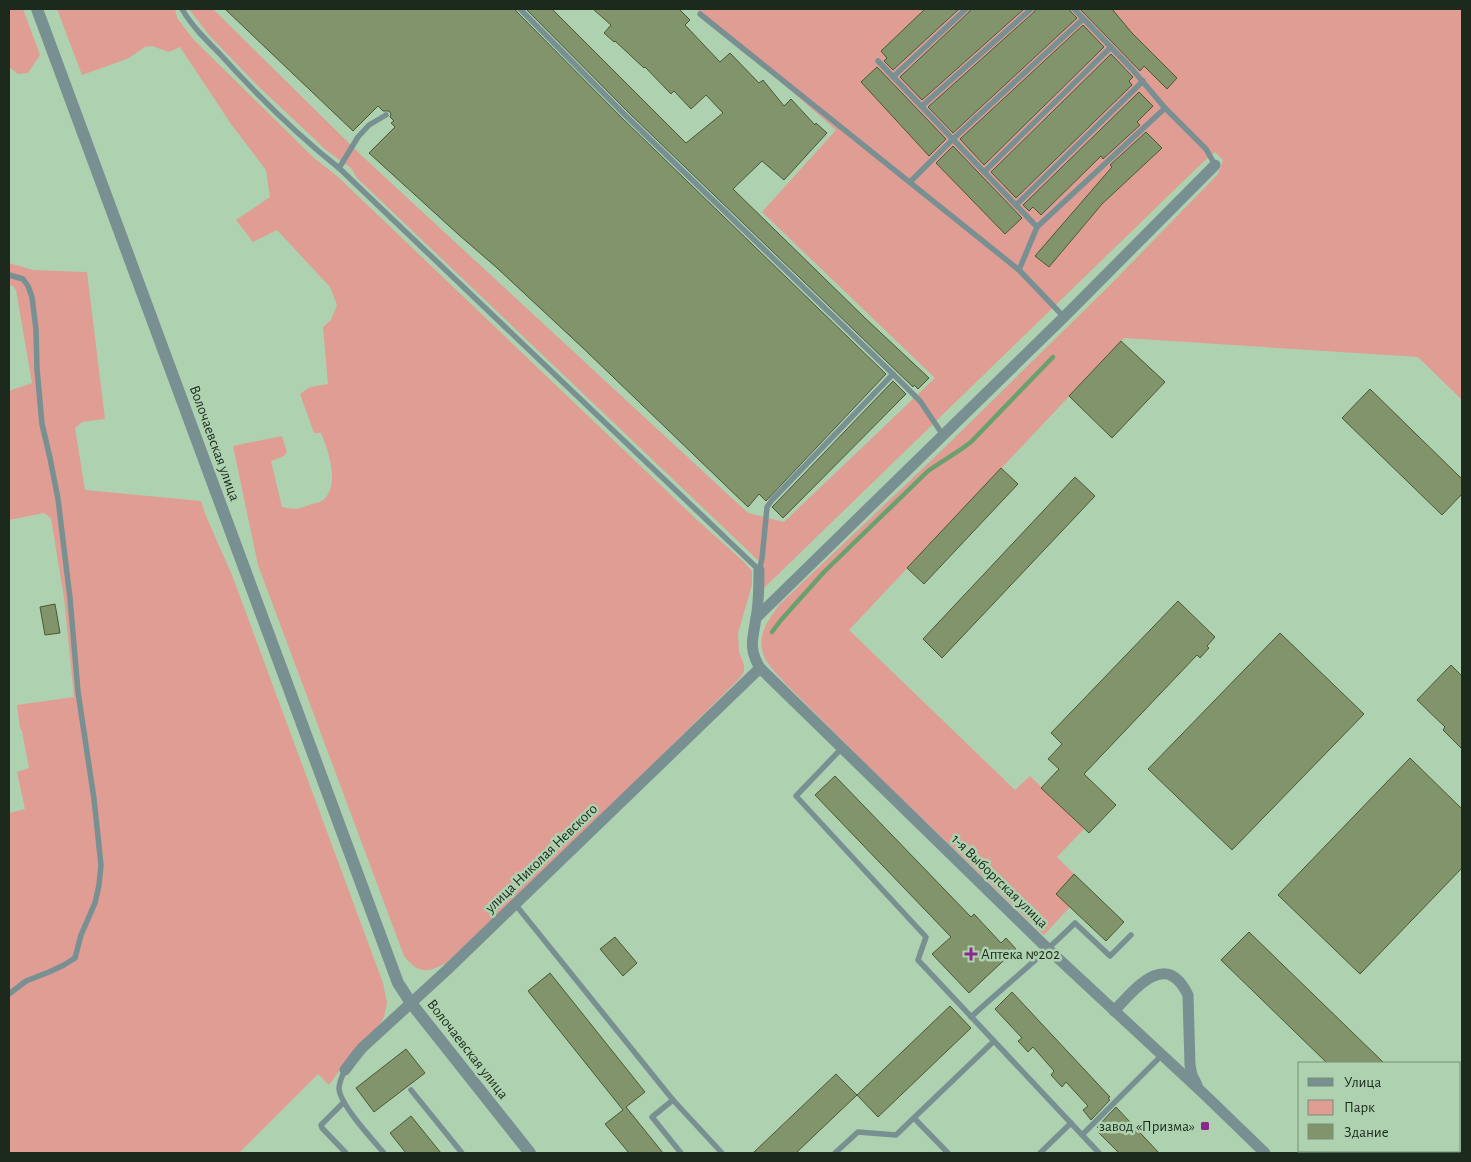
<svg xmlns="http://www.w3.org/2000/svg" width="1471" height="1162" viewBox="0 0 1471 1162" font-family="'Alegreya Sans',sans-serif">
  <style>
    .green { fill: #df9d94 }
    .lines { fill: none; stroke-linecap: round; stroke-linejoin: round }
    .stream { stroke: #6aa070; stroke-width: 4.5 }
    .building { fill: #82946c; stroke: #495934 }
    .service { stroke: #799093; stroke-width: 5.5 }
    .minor { stroke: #799093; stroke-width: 11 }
    .tertiary { stroke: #799093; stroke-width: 12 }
    .poi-dot { fill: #8c278e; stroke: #aed2b0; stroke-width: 2 }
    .labels { text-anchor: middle; stroke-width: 5; stroke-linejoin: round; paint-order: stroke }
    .street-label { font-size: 15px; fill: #1c2a1d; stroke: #aed2b0 }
    .poi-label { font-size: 15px; fill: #1c2a1d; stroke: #aed2b0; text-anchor: start }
  </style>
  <rect width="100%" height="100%" fill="#aed2b0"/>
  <g class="green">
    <polygon points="9,9 23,9 40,55 28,73 18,74 9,67"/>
    <path d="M57,9H175L177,18L193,39L314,158L337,176L696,519L743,561L752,571V585L738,633L739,652L744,665V672L739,679L587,829L446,963C426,974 418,973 404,956L258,565L233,446L282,436L287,452L284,456L271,461L282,507C297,510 298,509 312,504C317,503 323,502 326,497C339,482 328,449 321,433H314L300,394L310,387L328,384L323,327L331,320L337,305L330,287L277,230L253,242L236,220L270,197L266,170L231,124L180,47L169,52L152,46L145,47L127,59L82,75Z"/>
    <path d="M189,9H213L361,155L748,513L784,522L935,378L762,212L836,130L697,9H1462V400L1418,357L1124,338L849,630L1015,790L1030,776L1084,829L1057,857L1074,874L1056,894L1070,907L1044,935C967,861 889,788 814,712C803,700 768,669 764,656C756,636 768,620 780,604L940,452L1109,286L1218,174L1223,160L1215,152L1201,164L764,588L763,565L357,178L351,168L327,151L258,86L208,34Z"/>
    <polygon points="9,263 33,270 87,272 105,419 82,422 75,428 85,490 201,501 206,516 232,575 383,983 387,1003 384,1017 380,1024 350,1056 329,1085 318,1074 239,1153 9,1153 9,813 25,809 17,772 29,768 22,731 20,728 17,705 74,697 64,598 51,518 44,513 9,520 9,391 32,383 16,290 13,286 9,285"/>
  </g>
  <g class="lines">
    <path class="stream" d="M772,632L781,620L824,572L928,471C942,461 957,453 971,442L1053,357"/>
  </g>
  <g class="building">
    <polygon points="225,9 515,9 517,12 622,118 886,374 766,501 759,494 748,507 584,349 496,267 459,235 369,153 395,127 391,123 394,121 390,117 391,114 389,111 383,111 378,106 353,131"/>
    <polygon points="526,9 552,9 686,143 723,113 706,95 691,109 674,91 671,94 645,67 644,68 615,41 614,42 604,33 611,25 593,9 679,9 690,20 685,25 720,62 730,53 759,83 763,80 784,106 791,99 815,125 816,123 827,133 784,180 762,161 733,189 865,318 929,378 918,389 914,385 913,387 628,112"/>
    <polygon points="925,9 959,9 893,70 884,61 887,58 881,51"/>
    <polygon points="971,9 1024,9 922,100 900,77 969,12"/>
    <polygon points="1036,9 1069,9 1071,12 1077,18 953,133 928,107 1034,12"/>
    <polygon points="1080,9 1112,9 1132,33 1177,78 1167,89 1144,66 1140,71"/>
    <polygon points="1083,25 1104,47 984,165 960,139"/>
    <polygon points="1111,54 1133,77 1129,81 1132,85 1016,198 991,172"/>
    <polygon points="877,67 946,139 929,156 861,82"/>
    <polygon points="1139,92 1153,106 1137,122 1140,125 1103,159 1101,156 1041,215 1033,207 1029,211 1023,205"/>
    <polygon points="1146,132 1162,148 1102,204 1049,267 1035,256 1112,167 1110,165"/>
    <polygon points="953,146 1022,218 1005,234 936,163"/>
    <polygon points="1121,341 1165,382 1112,438 1069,396"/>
    <polygon points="893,381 906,394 783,518 772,507 776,503"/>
    <polygon points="1370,389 1462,479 1462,494 1442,515 1342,418"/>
    <polygon points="1001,468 1018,484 924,584 907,568"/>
    <polygon points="1075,477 1095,496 942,658 923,639"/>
    <polygon points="1178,601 1215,637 1207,646 1209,648 1200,658 1197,655 1084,774 1116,805 1089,833 1041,788 1059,769 1048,759 1062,744 1051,733"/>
    <polygon points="55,604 60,633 45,635 40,607"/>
    <polygon points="1280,633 1364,714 1232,850 1148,769"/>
    <polygon points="1451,665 1462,676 1462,749 1443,730 1445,727 1417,700"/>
    <polygon points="1410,758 1462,809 1462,868 1360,974 1278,895"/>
    <polygon points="835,776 971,917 974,914 1001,943 1006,938 1016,949 969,993 932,954 951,937 815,795"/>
    <polygon points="1074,874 1124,922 1106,941 1056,894"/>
    <polygon points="1249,932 1384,1063 1327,1063 1221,960"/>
    <polygon points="615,937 637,963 623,976 600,949"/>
    <polygon points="550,973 645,1092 626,1107 663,1153 629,1153 605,1124 623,1110 528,991"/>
    <polygon points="1012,992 1110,1097 1108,1098 1110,1100 1091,1120 1083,1110 1088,1106 1066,1082 1062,1087 1051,1075 1054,1071 1033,1047 1028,1052 1018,1041 1022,1038 995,1009"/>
    <polygon points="950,1006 971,1028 878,1117 857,1095"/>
    <polygon points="406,1049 425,1073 374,1112 356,1088"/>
    <polygon points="836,1074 857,1095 838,1113 796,1153 753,1153"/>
    <polygon points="1116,1107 1159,1153 1119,1153 1098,1132 1100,1130 1097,1127"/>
    <polygon points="411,1116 441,1153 406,1153 390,1133"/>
  </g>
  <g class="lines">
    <g class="service">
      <path d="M182,9C191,25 206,40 219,53C256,94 296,134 339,168L759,570"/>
      <polyline points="520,9 625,115 893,374 920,401 943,435"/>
      <polyline points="1074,9 1132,69 1165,108 1206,149 1215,165"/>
      <polyline points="700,14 1019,270 1064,317"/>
      <polyline points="878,61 1037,227"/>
      <polyline points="893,77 966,9"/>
      <polyline points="922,106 1031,9"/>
      <polyline points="339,168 358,137 369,125 386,115"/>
      <polyline points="984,172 1111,47"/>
      <polyline points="910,182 953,139 1083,19"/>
      <polyline points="1016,205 1143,81"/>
      <polyline points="1019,270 1037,227 1165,108"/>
      <polyline points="9,275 23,279 28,286 32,297 36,330 37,369 42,424 50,458 58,499 70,598 78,692 94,799 101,865 99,885 95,903 81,935 75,958 64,965 49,972 26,981 9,994"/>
      <polyline points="759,570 762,559 767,507 772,500 893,374"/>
      <polyline points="842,748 796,796 926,937 918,960 1099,1153"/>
      <polyline points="515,904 673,1100 652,1117 681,1153"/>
      <path d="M971,1017C1006,985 1042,956 1075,923L1110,956L1131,935"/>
      <path d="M345,1070C342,1076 339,1082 339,1089C341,1106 372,1139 384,1153"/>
      <polyline points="411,1090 462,1153"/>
      <polyline points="673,1100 722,1153"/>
      <polyline points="344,1102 321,1125 322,1128 346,1153"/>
      <polyline points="914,1118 948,1153"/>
      <polyline points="1082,1135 1162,1055"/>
      <polyline points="835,1153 858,1132 896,1135 994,1041"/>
      <polyline points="1040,1153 1071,1123"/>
    </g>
    <g class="minor">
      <path d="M759,570C759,586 759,602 756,618C753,639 748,648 760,668L1048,949L1204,1094L1265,1153"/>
      <polyline points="756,618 1064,317 1215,165"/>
      <path d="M1114,1011C1135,989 1166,949 1188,995L1190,1065L1192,1075L1197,1085"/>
      <polyline points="345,1070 354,1058 362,1048 447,970 760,668"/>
    </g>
    <polyline class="tertiary" points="37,9 398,983 411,1003 530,1153"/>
  </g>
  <g class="poi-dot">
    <path d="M968.5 946.5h5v5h5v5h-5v5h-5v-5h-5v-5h5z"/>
    <rect x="1200" y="1121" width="10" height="10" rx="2.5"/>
  </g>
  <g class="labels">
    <g class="street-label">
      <text transform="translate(215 443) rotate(70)" y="5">Волочаевская улица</text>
      <text transform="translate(541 858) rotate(-44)" y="5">улица Николая Невского</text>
      <text transform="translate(1000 881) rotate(44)" y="5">1-я Выборгская улица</text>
      <text transform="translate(468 1049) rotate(52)" y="5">Волочаевская улица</text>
    </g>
    <g class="poi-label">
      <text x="981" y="959">Аптека №202</text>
      <text x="1195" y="1131" text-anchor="end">завод «Призма»</text>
    </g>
  </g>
  <rect width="1471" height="1162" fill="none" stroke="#1c2a1d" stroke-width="20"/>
  <rect x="1298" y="1062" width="162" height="90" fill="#aed2b0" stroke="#748f75"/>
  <rect x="1308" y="1078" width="25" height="8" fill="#799093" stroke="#748f75"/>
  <text x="1344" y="1087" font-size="15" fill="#1c2a1d">Улица</text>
  <rect x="1308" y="1100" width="25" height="15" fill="#df9d94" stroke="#748f75"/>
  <text x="1344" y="1112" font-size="15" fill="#1c2a1d">Парк</text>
  <rect x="1308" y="1124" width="25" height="15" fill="#82946c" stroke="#748f75"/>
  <text x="1344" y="1137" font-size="15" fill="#1c2a1d">Здание</text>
</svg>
